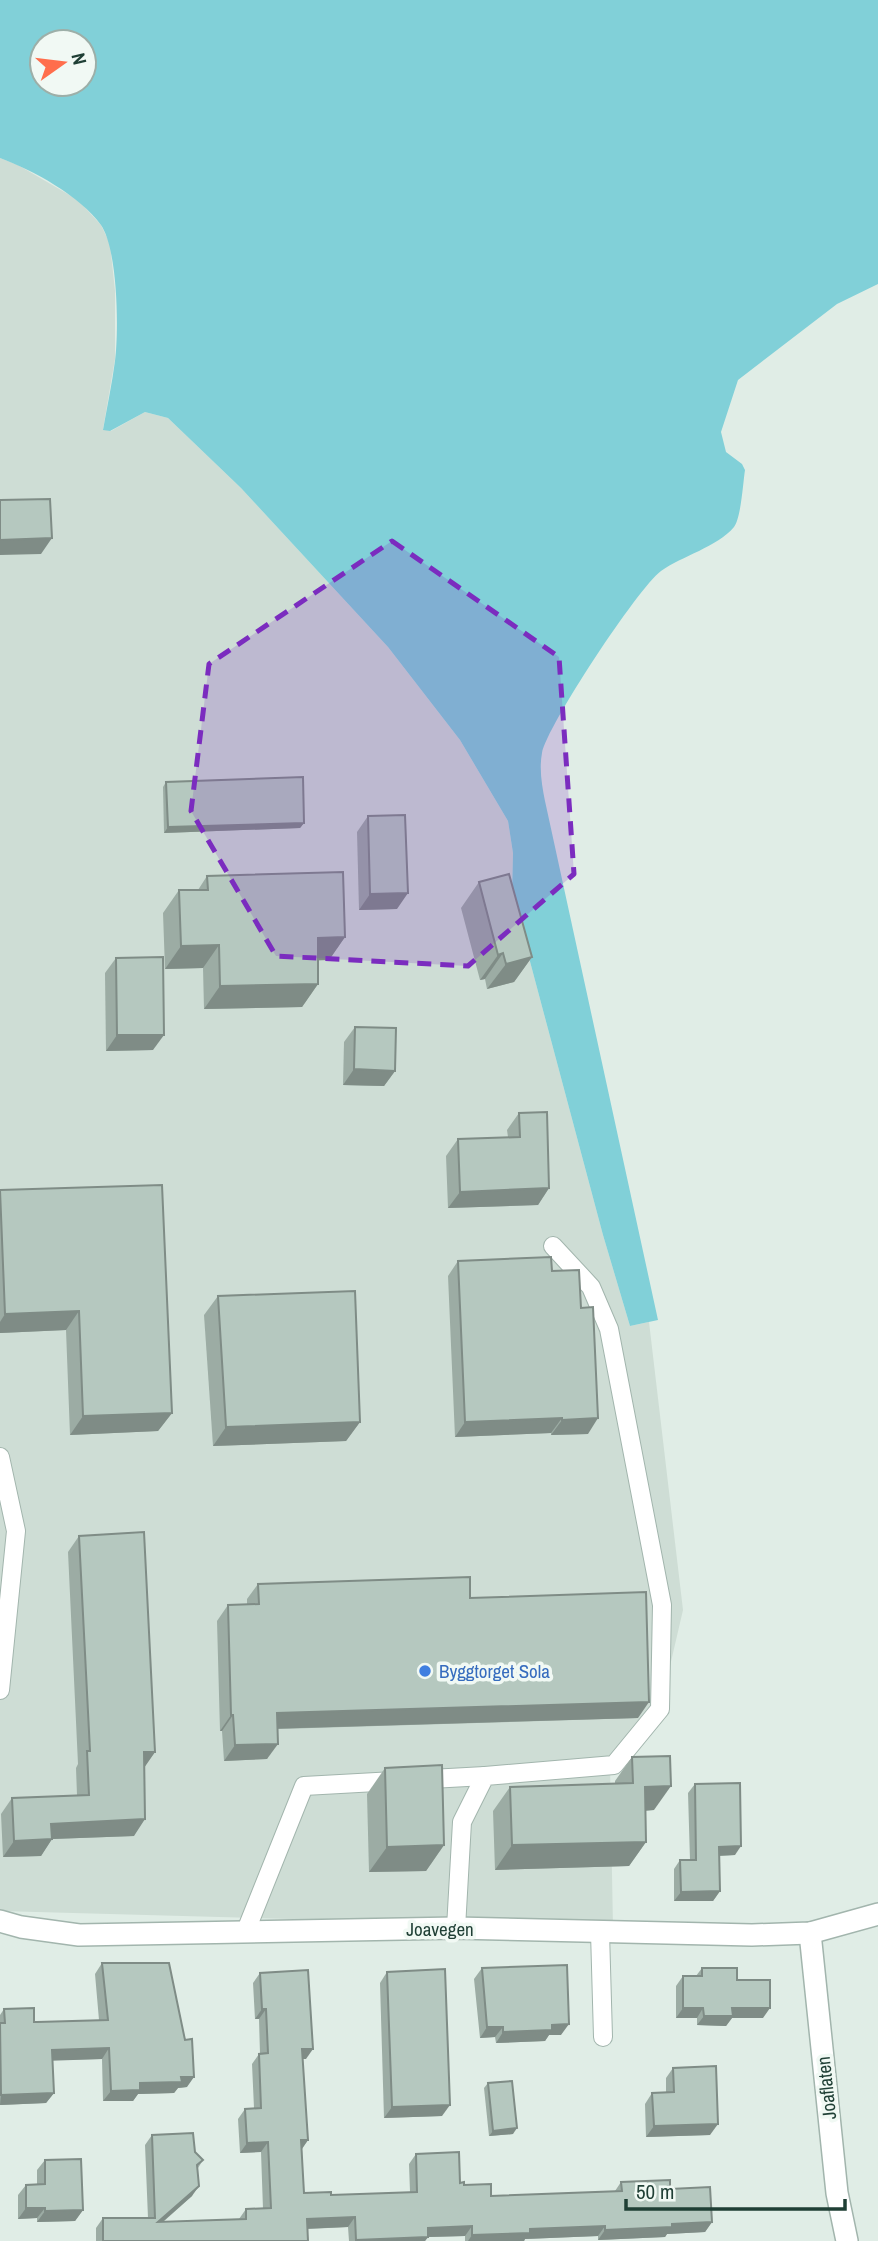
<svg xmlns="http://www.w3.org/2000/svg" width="878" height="2241" viewBox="0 0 878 2241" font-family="'Archivo Narrow',sans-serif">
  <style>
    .built { fill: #ceddd5 }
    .water { fill: #81d0d8; fill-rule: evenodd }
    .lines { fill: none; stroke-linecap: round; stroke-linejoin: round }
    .lane-casing { stroke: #a2b5ad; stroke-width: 20 }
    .street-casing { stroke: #a2b5ad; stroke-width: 24 }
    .lane { stroke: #fff; stroke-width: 18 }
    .street { stroke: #fff; stroke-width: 21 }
    .wall { fill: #9caca4 }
    .shaded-wall { fill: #7f8c86 }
    .building { fill: #b5c8bf; stroke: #7f8c86; stroke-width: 2 }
    .marked { fill: #7b2cbf; fill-opacity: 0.2; stroke: #7b2cbf; stroke-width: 5; stroke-dasharray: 14 9; stroke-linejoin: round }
    .shop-dot { fill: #3f7fe0; stroke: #f1f9f4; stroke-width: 2.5 }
    .labels { text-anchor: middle; stroke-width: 7; stroke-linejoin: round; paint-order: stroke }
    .shop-label { font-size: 19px; fill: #366cbe; stroke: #f1f9f4; text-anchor: start }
    .street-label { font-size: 19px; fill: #1f3f35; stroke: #f1f9f4 }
  </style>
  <rect width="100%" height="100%" fill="#e0ede6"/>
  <polygon class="built" points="0,158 18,165 78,200 101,225 110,244 115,291 115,359 103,429 111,431 145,412 168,418 241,488 388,647 460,740 508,821 513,853 512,894 603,1235 630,1326 649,1322 683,1610 663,1696 610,1766 613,1928 0,1911"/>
  <path class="water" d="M0,0H878V284L837,304L738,380L721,432L726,452L742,464L745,470C743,483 741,518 734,527C717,547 682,556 661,571C638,588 547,726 542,753C539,769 542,786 545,801L658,1320L630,1326L603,1235L512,894L513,853L508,821L460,740L388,647L241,488L168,418L145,412L110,431L103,430C107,407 112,384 115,361C119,331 118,250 101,225C80,196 33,170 0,158ZM42,42H84V84H42Z"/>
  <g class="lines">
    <defs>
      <g id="lane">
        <polyline points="0,1457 16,1531 0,1690"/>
        <polyline points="456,1928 462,1822 485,1776 614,1765 660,1709 662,1605 609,1329 591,1287 553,1246"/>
        <polyline points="600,1932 603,2037"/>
        <polyline points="245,1933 304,1786 485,1776"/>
      </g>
      <g id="street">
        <polyline points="0,1921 21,1927 79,1935 456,1928 752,1935 810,1933 878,1914"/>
        <polyline points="810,1933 837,2193 847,2241"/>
      </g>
    </defs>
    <use href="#lane" class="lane-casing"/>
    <use href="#street" class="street-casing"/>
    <use href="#lane" class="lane"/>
    <use href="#street" class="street"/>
  </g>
  <g class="wall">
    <polygon points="166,782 304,823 300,828 164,833 163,787"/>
    <polygon points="368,816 397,909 359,910 357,832"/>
    <polygon points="207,876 345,937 329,960 318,960 318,984 302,1007 204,1009 203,968 165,969 163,913 179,890 198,890"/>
    <polygon points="479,882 532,957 514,982 487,989 485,979 480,980 461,908"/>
    <polygon points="116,958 153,1050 106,1051 105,973"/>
    <polygon points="355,1027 395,1071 384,1086 343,1085 344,1042"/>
    <polygon points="519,1113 549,1188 538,1205 448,1208 446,1156 458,1139 508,1137 507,1130"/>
    <polygon points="0,1191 172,1413 158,1431 70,1435 66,1330 0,1333"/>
    <polygon points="458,1261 552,1271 588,1434 551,1435 551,1433 455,1437 448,1276"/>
    <polygon points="218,1296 360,1422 346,1441 213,1446 204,1315"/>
    <polygon points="79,1536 155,1752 144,1767 134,1836 52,1839 41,1856 3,1857 1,1814 12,1798 77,1795 76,1768 78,1764 68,1552"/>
    <polygon points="258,1584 470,1598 638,1718 278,1729 267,1759 224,1761 222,1731 220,1731 217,1621 228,1605 247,1605 247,1599"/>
    <polygon points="632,1757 654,1810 646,1811 646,1842 629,1866 495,1870 493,1811 510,1787 615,1784 615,1781"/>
    <polygon points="385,1768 444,1845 426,1871 369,1872 367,1794"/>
    <polygon points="695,1784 735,1855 719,1856 720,1891 713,1901 674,1901 674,1869 680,1860 690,1860 688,1793"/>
    <polygon points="102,1963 187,2087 178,2088 174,2093 138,2094 133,2101 103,2101 102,2059 52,2060 54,2093 46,2103 0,2105 0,2015 4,2009 34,2022 99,2020 95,1974"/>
    <polygon points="482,1968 561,2035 549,2035 545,2041 496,2043 495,2037 480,2038 474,1979"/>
    <polygon points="702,1968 737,1980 763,2018 732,2018 726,2026 697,2025 697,2018 676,2018 676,1986 683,1976 696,1976"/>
    <polygon points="387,1972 442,2116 384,2118 380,1983"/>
    <polygon points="260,1973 306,2059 302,2059 308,2140 302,2149 304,2193 331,2195 410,2192 409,2164 416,2154 460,2183 491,2196 615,2191 621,2182 670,2189 712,2222 705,2232 667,2234 665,2237 598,2240 598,2236 525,2239 524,2241 465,2241 465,2236 428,2237 425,2241 349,2241 348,2227 308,2229 308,2241 96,2241 96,2228 103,2218 148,2218 145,2145 152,2135 195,2152 203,2160 198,2168 192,2196 163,2222 239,2219 246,2209 263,2209 261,2152 240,2153 238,2119 245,2109 254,2108 252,2064 259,2054 260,2054 259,2019 255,2019 253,1983"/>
    <polygon points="673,2068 710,2135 646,2137 645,2104 652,2093 666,2092 666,2078"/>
    <polygon points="488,2083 513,2134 489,2136 484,2088"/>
    <polygon points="45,2160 83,2210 75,2221 37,2222 37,2218 18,2219 18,2195 26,2185 37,2184 37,2170"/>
  </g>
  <g class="shaded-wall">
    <polygon points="52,538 41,554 0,555 0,540"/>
    <polygon points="304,823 300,828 164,833 168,827"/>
    <polygon points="408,893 397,909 359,910 370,894"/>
    <polygon points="345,937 329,960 301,961 318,938"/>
    <polygon points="219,945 203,968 165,969 181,946"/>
    <polygon points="503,953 485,979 480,980 498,955"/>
    <polygon points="532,957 514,982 487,989 506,964"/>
    <polygon points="318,984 302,1007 204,1009 220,986"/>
    <polygon points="117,1035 164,1035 153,1050 106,1051"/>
    <polygon points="354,1069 395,1071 384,1086 343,1085"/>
    <polygon points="549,1188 538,1205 448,1208 460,1192"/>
    <polygon points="79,1311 66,1330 0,1333 0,1322 5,1314"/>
    <polygon points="172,1413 158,1431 70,1435 83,1416"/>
    <polygon points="562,1418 551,1433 455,1437 465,1422"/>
    <polygon points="598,1418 588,1434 551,1435 562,1420"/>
    <polygon points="360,1422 346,1441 213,1446 226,1427"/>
    <polygon points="649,1702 638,1718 266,1729 277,1713"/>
    <polygon points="231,1715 233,1715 222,1731 220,1731"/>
    <polygon points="278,1744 267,1759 224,1761 235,1745"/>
    <polygon points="144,1752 155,1752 144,1768"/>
    <polygon points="671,1786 654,1810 628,1811 645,1787"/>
    <polygon points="145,1819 134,1836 52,1839 41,1856 3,1857 14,1841 51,1824"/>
    <polygon points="646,1842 629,1866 495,1870 512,1845"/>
    <polygon points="444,1845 426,1871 369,1872 387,1847"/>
    <polygon points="741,1846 735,1855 713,1856 719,1847"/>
    <polygon points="720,1891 713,1901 674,1901 681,1892"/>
    <polygon points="683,2008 703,2008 697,2018 676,2018"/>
    <polygon points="732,2008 770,2008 763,2018 732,2018 726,2026 697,2025 704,2016"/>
    <polygon points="262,2009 266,2009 259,2019 255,2019"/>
    <polygon points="569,2024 561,2035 549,2035 545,2041 496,2043 503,2032 552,2025"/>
    <polygon points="487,2027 503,2027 495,2037 480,2038"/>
    <polygon points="109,2048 102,2059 44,2061 52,2050"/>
    <polygon points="302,2049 313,2049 306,2059 295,2059"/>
    <polygon points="181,2077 194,2077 187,2087 178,2088 174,2093 138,2094 133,2101 103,2101 111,2091 140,2083"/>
    <polygon points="54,2093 46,2103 0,2105 1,2095"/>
    <polygon points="450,2105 442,2116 384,2118 392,2107"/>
    <polygon points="718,2124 710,2135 646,2137 654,2126"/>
    <polygon points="517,2128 513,2134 489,2136 493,2131"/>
    <polygon points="301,2140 308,2140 301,2150"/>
    <polygon points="268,2142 261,2152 240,2153 247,2143"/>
    <polygon points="199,2186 192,2196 151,2232 158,2222"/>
    <polygon points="26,2208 45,2208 37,2218 18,2219"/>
    <polygon points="83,2210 75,2221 37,2222 45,2211"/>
    <polygon points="355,2217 348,2227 300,2229 307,2219"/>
    <polygon points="712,2222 705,2232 667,2234 665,2237 598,2240 605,2230 672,2224"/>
    <polygon points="472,2226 465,2236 428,2237 425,2241 355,2241 356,2240 428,2228"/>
    <polygon points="605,2226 598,2236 525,2239 524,2241 468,2241 472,2235 530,2229"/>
  </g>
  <g class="building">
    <polygon points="50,499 52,538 0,540 0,500"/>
    <polygon points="303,777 304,823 168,827 166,782"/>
    <polygon points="405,815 408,893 370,894 368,816"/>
    <polygon points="343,872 345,937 318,938 318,984 220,986 219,945 181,946 179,890 208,890 207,876"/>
    <polygon points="509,874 532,957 506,964 503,953 498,955 479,882"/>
    <polygon points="163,957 164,1035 117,1035 116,958"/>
    <polygon points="355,1027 396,1028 395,1071 354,1069"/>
    <polygon points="547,1112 549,1188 460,1192 458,1139 520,1137 519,1113"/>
    <polygon points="162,1185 172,1413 83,1416 79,1311 5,1314 0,1190"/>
    <polygon points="551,1257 552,1271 579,1270 581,1308 593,1307 598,1418 562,1420 562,1418 465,1422 458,1261"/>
    <polygon points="355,1291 360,1422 226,1427 218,1296"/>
    <polygon points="144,1532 155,1752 144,1752 145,1819 51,1824 52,1839 14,1841 12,1798 89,1795 87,1751 90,1751 79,1536"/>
    <polygon points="470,1577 470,1598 646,1592 649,1702 277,1713 278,1744 235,1745 233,1715 231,1715 228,1605 259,1604 258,1584"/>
    <polygon points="670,1756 671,1786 645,1787 646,1842 512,1845 510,1787 633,1783 632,1757"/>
    <polygon points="442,1765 444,1845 387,1847 385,1768"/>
    <polygon points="740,1783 741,1846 719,1847 720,1891 681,1892 680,1860 696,1860 695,1784"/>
    <polygon points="102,1963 169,1963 185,2040 192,2039 194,2077 181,2077 182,2082 140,2083 140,2090 111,2091 109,2048 52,2050 54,2093 1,2095 0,2023 5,2023 4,2009 34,2008 34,2022 37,2022 108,2020"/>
    <polygon points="567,1965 569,2024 552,2025 552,2030 503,2032 503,2027 487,2027 482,1968"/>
    <polygon points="702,1968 737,1968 737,1980 770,1980 770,2008 732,2008 733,2016 704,2016 703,2008 683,2008 683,1976 702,1976"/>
    <polygon points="445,1969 450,2105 392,2107 387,1972"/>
    <polygon points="308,1970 313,2049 302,2049 308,2140 301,2140 304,2193 331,2192 331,2195 417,2192 416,2154 459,2152 460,2183 464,2182 464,2185 491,2184 491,2196 622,2191 621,2182 670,2180 670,2189 710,2187 712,2222 672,2224 672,2227 605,2230 605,2226 530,2229 530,2233 472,2235 472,2226 428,2228 428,2237 356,2240 355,2217 307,2219 308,2241 103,2241 103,2218 155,2218 152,2135 193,2133 195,2152 203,2160 197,2165 199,2186 158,2222 246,2219 246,2209 271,2208 268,2142 247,2143 245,2109 261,2108 259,2054 268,2053 266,2009 262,2009 260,1973"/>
    <polygon points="716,2066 718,2124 654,2126 652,2093 674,2092 673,2068"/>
    <polygon points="512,2081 517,2128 493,2131 488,2083"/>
    <polygon points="81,2159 83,2210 45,2211 45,2208 26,2208 26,2185 45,2184 45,2160"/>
  </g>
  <path class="marked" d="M392,541L559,657L574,874L468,966L276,956L191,811L209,664Z"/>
  <circle class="shop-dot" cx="425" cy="1671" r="7"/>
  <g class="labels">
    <g class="shop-label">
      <text x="439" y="1678">Byggtorget Sola</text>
    </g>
    <g class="street-label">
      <text x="440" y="1936">Joavegen</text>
      <text transform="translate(826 2088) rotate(-96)" y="7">Joaflaten</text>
    </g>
  </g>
  <g transform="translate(63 63) rotate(76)"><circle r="33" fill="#f1f9f4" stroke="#9dafa8" stroke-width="2"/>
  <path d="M0-5L12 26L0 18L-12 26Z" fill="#ff6e4c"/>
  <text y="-10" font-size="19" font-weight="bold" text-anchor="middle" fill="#1f3f35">N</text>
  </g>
  <path d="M626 2199v10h219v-10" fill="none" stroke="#1f3f35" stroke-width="3.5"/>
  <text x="636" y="2199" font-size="21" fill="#1f3f35" stroke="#f1f9f4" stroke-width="5" paint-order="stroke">50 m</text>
</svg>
